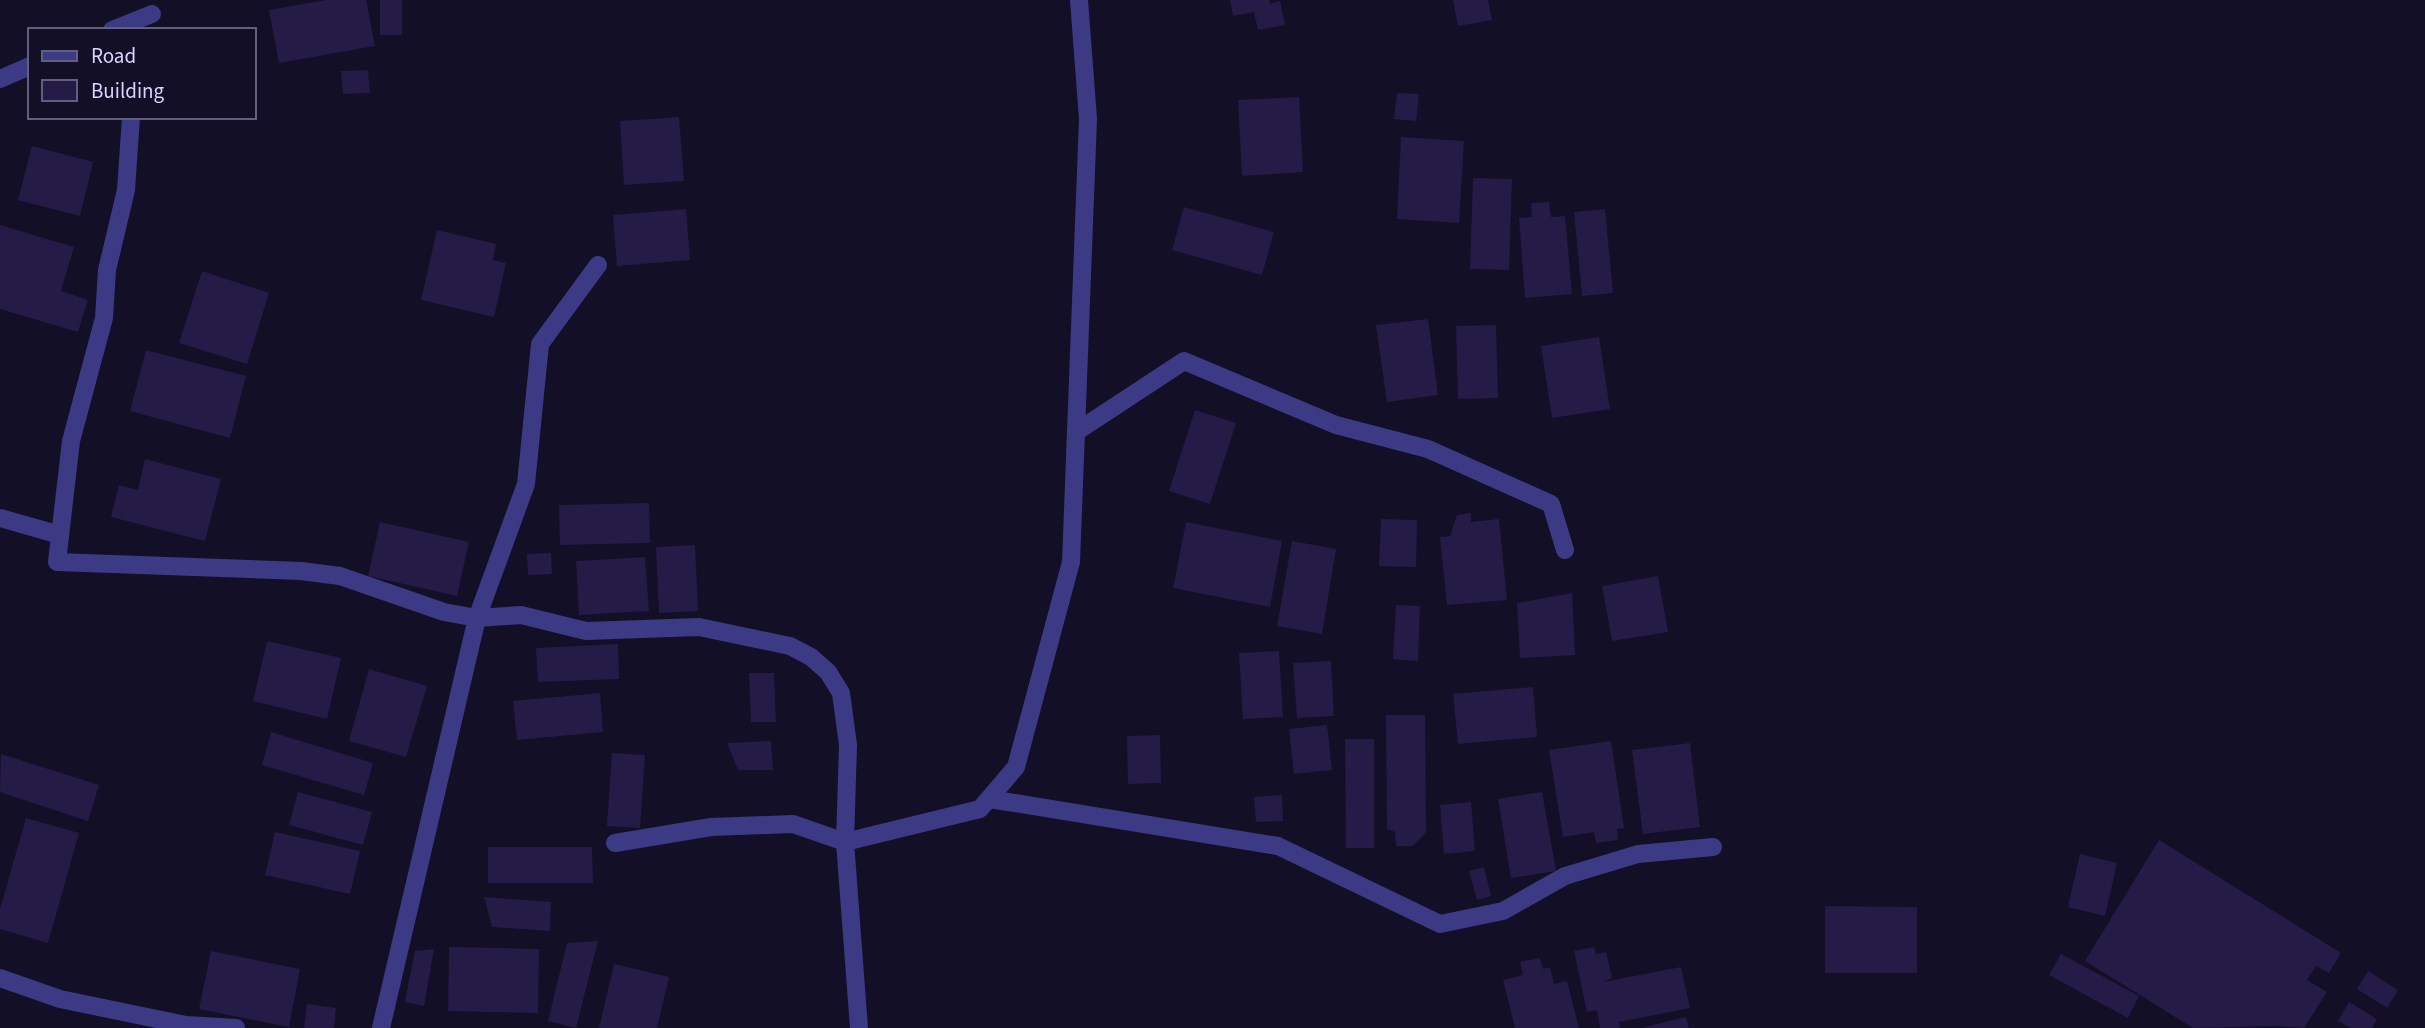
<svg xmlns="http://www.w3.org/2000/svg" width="2425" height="1028" viewBox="0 0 2425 1028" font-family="'Source Sans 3',sans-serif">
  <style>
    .building { fill: #241b47 }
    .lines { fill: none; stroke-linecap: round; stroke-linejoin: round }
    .minor { stroke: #3d3a85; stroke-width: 18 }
  </style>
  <rect width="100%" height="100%" fill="#130f26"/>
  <g class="building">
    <polygon points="326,0 366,0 375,46 279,63 269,10"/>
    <rect x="380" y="0" width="22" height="35"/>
    <polygon points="1230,0 1269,0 1270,4 1280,1 1285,25 1258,30 1254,12 1233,16"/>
    <polygon points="1453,0 1488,0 1492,20 1458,26"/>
    <polygon points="368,70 370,93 343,94 341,71"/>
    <polygon points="1397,93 1419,94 1416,121 1394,119"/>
    <polygon points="1299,97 1303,172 1242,176 1238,100"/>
    <polygon points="679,117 684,181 624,185 620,121"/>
    <polygon points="1401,137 1464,141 1459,223 1397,219"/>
    <polygon points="32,146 93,162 80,216 18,200"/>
    <polygon points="1473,178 1512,179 1509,270 1470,269"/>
    <polygon points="1549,202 1551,217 1565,216 1572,294 1525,298 1519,218 1532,217 1531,203"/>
    <polygon points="1184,207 1274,232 1262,275 1172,250"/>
    <polygon points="686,209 690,260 617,266 613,215"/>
    <polygon points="1605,209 1613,293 1582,296 1574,212"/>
    <polygon points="0,225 74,247 61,291 88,300 78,332 0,309"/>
    <polygon points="437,230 496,244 493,260 506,263 494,317 421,300"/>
    <polygon points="202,271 269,293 247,364 179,343"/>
    <polygon points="1428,319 1438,395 1387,402 1376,325"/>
    <polygon points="1496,325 1498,398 1458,399 1456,326"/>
    <polygon points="1599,337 1610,409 1552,418 1541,346"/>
    <polygon points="146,350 246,376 230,438 130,411"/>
    <polygon points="1195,410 1236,423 1210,504 1169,491"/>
    <polygon points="145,459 221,479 205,541 111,517 119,485 138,490"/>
    <polygon points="649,503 650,543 560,545 559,505"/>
    <polygon points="1471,513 1471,522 1499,519 1507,600 1447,605 1440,537 1450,536 1457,515"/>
    <polygon points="1381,519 1417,520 1416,567 1379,566"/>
    <polygon points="380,522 469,542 457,596 368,576"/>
    <polygon points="1186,522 1282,541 1270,607 1173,588"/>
    <polygon points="1292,541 1336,549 1322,634 1277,626"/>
    <polygon points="695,545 698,611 659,613 656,547"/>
    <polygon points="551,553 552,574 528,575 527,554"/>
    <polygon points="645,557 649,611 579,615 576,561"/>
    <polygon points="1658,576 1668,632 1612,641 1602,586"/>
    <polygon points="1572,593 1575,655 1520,658 1517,603"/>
    <polygon points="1396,605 1420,606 1418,661 1393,659"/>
    <polygon points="267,641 341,658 327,719 253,701"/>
    <polygon points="618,644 619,679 538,682 536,648"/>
    <polygon points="1279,651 1283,717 1243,719 1239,653"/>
    <polygon points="1331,661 1334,716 1297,718 1293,663"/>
    <polygon points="369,669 427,686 406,757 349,741"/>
    <polygon points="749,673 774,673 776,722 751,722"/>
    <polygon points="1533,687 1537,737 1458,744 1453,694"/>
    <polygon points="600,693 603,732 517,740 513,701"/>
    <polygon points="1386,715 1425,715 1426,832 1413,846 1396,846 1395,832 1387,829"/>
    <polygon points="1327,725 1332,770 1294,774 1289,729"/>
    <polygon points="271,732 373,763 364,795 262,765"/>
    <polygon points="1160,735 1161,783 1128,784 1127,736"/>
    <polygon points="1345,739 1374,739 1374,848 1346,848"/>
    <polygon points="771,741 773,770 738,770 727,743"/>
    <polygon points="1611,741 1624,828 1617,829 1618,840 1596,843 1594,832 1563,837 1549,750"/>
    <polygon points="1690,743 1700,827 1643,834 1632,750"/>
    <polygon points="612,753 645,755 640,828 607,826"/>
    <polygon points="1,754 99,785 88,821 0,792"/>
    <polygon points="298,792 372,812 363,845 289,825"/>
    <polygon points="1542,792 1556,871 1511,878 1498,799"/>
    <polygon points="1282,795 1283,821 1256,822 1254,797"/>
    <polygon points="1471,802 1475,851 1444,854 1440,805"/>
    <polygon points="26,818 79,833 48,943 0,929 0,909"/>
    <polygon points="275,832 360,851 350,894 265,875"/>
    <polygon points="2159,840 2341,953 2329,973 2316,966 2307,980 2327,992 2304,1028 2278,1026 2193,1028 2085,961"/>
    <polygon points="488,847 592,847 593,883 488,883"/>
    <polygon points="2080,854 2117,863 2105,916 2068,907"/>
    <polygon points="1484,867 1491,896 1477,900 1469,871"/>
    <polygon points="484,897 551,902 550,931 492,927"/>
    <polygon points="1825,906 1917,907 1917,973 1825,973"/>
    <polygon points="598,941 576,1028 548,1021 567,943"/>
    <polygon points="449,947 539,949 538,1013 448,1011"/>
    <polygon points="1594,947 1596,954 1606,952 1612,978 1603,982 1681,967 1690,1008 1619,1022 1620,1028 1600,1028 1597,1010 1587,1012 1574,951"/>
    <polygon points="434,949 424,1006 405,1002 415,951"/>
    <polygon points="211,951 300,969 289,1027 199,1009"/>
    <polygon points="2061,954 2139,996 2128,1018 2049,975"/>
    <polygon points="1540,958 1543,969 1550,967 1554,984 1567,981 1579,1028 1515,1028 1503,980 1523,975 1520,962"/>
    <polygon points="614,964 669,977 657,1028 599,1028"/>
    <polygon points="2368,971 2398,990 2387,1008 2357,989"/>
    <polygon points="2349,1002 2377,1019 2372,1028 2351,1028 2338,1021"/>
    <polygon points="307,1004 336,1008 334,1028 304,1028"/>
    <polygon points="1686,1017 1689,1028 1645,1028 1645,1027"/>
  </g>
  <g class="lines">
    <g class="minor">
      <polyline points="112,30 152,14"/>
      <polyline points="0,79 30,66"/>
      <polyline points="131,117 126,190 107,270 104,318 71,441 57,562 301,571 340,576 444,612 477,618 521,615 586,631 699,627 790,646 811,657 828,672 841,693 848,745 845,842 859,1028"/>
      <polyline points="1076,432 1184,361 1336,425 1428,449 1551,504 1565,550"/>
      <polyline points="0,518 60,535"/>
      <polyline points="990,799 1278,846 1440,924 1503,911 1565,876 1638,854 1713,847"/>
      <polyline points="615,843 711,827 793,824 845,842 980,809 1016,767 1071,562 1088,119 1079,0"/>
      <polyline points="0,978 60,999 186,1025 236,1028"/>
      <polyline points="381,1028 477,618 526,484 540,344 598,265"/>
    </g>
  </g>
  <rect x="28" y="28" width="228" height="91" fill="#130f26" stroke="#625e7d" stroke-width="2"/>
  <rect x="42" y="51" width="35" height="10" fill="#3d3a85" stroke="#625e7d" stroke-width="2"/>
  <text x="91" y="63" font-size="21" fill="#d9d4ff">Road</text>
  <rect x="42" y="80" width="35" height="21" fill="#241b47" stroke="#625e7d" stroke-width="2"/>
  <text x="91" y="98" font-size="21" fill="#d9d4ff">Building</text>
</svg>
